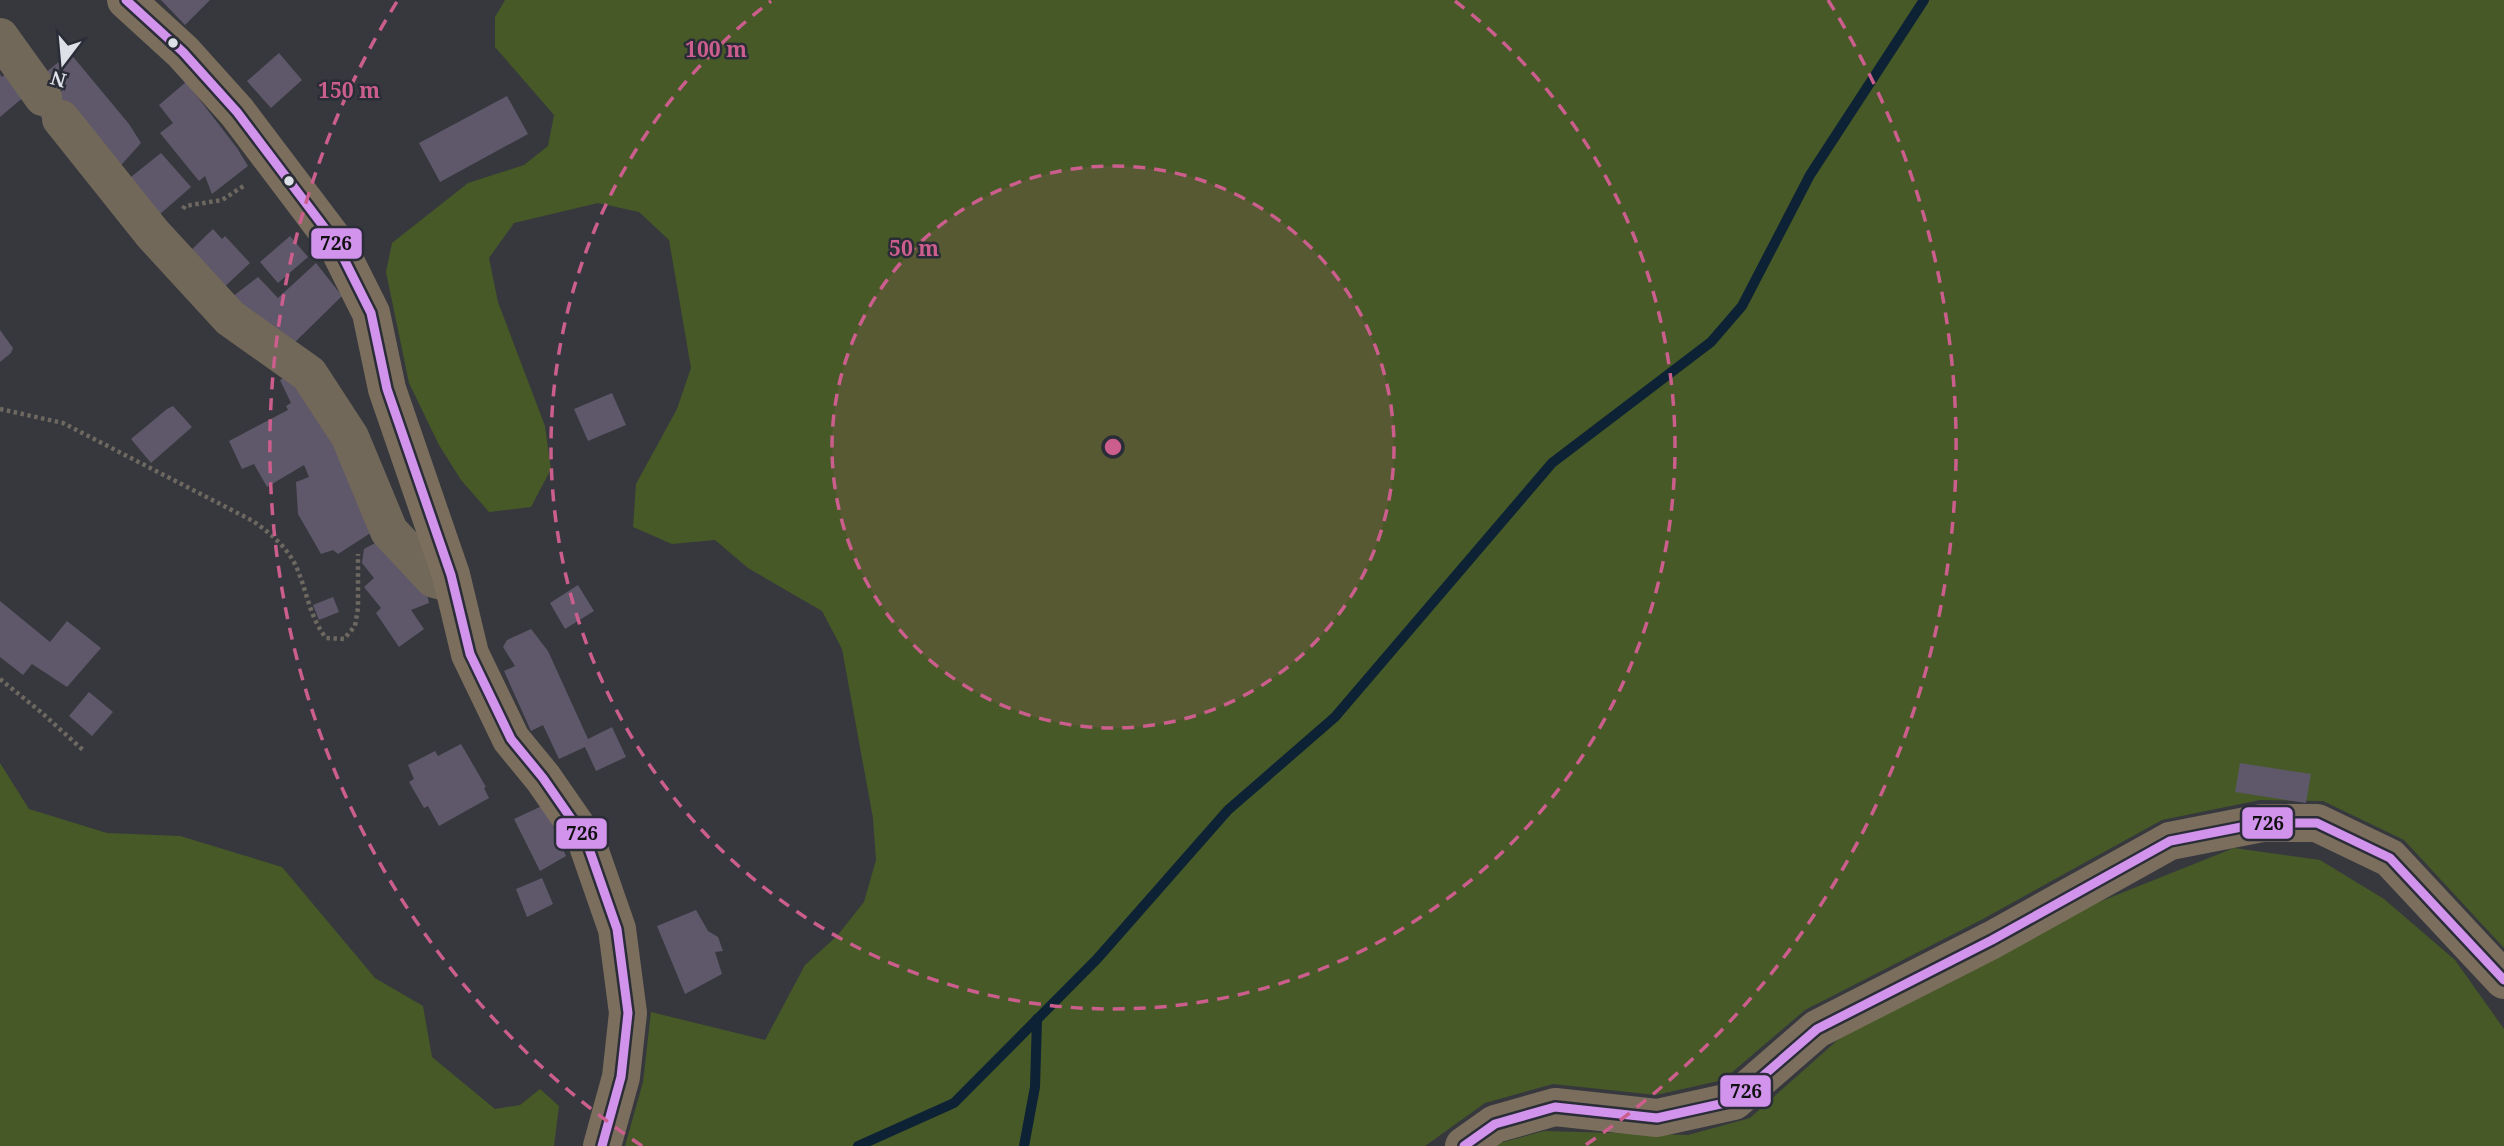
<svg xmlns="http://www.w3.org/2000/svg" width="2504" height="1146" viewBox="0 0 2504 1146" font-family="'Noto Serif',serif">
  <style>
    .green { fill: #475926 }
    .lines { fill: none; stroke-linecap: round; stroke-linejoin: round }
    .stream { stroke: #0d2235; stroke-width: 10 }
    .building { fill: #5e586a }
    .path { stroke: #6d6860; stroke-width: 4.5; stroke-dasharray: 3.5 3.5; stroke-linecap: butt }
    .minor { stroke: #726859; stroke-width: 38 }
    .major { stroke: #7b6e5d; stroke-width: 38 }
    .bus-1-casing { stroke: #2a2d37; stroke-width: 14 }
    .bus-1 { stroke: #d193ec; stroke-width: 9 }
    .ring { fill: none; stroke: #cb5e8c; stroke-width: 3.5; stroke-dasharray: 12 9 }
    .bus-dot { fill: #dde0e6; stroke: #2a2d37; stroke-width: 2.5 }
    .centre { fill: #cb5e8c; stroke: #2a2d37; stroke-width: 3.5 }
    .ring-label { font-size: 21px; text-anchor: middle; font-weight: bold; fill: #cb5e8c; stroke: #2a2d37; stroke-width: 5; stroke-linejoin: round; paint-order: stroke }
    .line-badge { stroke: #2a2d37; stroke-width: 2.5 }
    .pale-badge-label { font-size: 19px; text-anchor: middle; font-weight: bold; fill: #111 }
  </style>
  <rect width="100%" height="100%" fill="#36383e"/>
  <g class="green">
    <polygon points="505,0 2504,0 2504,948 2404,840 2323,801 2260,800 2162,820 1981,920 1805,1010 1723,1080 1656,1095 1553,1084 1485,1103 1425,1146 625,1146 643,1082 651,1012 765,1040 805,965 837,936 864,902 876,860 873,818 842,649 822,611 748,568 715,540 672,544 633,527 636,484 677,409 691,368 669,240 639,212 598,203 514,223 489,258 498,302 545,426 551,469 531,507 489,512 461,480 439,445 409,383 386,272 392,243 468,183 524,165 548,146 554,115 495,47 495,17"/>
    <polygon points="0,763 29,809 107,833 180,836 282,867 375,978 423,1006 432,1057 495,1109 520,1105 540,1089 559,1106 554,1146 0,1146"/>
    <polygon points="2234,848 2320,860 2384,899 2455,960 2504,1029 2504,1146 1489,1146 1544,1131 1688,1135 1750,1118 1850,1029 2074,912"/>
  </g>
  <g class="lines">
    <g class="stream">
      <polyline points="858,1146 954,1103 1097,959 1228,810 1335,717 1552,463 1711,342 1742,306 1810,175 1924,0"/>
      <polyline points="1024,1146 1035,1087 1037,1019"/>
    </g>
  </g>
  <g class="building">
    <polygon points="161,0 210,0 185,25"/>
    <polygon points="70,53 129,124 141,143 113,174 50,128 32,106 35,81"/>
    <polygon points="279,53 302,80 271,108 247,81"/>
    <polygon points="12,68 32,90 0,117 0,74 2,77"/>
    <polygon points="186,82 237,148 248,166 212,194 205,176 199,181 160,133 173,123 159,105"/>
    <polygon points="507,96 528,134 440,182 419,143"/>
    <polygon points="161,153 191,187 152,221 121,185"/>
    <polygon points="213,229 222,239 225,236 250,263 219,292 185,256"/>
    <polygon points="290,236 308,257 278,283 260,262"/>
    <polygon points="316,263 342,296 287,350 232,297 258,277 278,298"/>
    <polygon points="0,330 13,348 11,353 0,362"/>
    <polygon points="289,375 383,525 338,554 333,550 321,554 298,514 296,482 309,477 304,465 267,487 254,464 242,469 229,441 288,410 286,406 291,403 280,380"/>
    <polygon points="612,393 626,425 588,441 574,409"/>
    <polygon points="173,406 192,427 151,463 131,439 167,409"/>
    <polygon points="388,536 425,584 429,603 411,610 424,629 399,647 376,613 381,608 364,587 374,578 362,563 364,549"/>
    <polygon points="578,585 594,611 565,629 550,603"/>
    <polygon points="333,597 339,612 319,620 313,605"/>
    <polygon points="0,601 50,642 67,621 101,648 67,687 32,664 23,675 0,657"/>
    <polygon points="531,629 548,651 588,739 612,727 626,757 596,771 585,747 559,759 543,725 531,731 504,671 515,666 503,647 507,640"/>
    <polygon points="89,692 113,712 92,736 69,716"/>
    <polygon points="461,744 486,787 484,788 489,798 439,826 428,806 424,808 409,782 414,779 408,765 435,751 438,756"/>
    <polygon points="2240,763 2311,774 2306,803 2235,792"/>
    <polygon points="544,805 566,856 540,871 514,819"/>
    <polygon points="542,878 553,904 527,917 516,889"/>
    <polygon points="696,910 708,931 718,937 723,951 715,952 722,974 685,994 657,926"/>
  </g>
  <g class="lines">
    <g class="path">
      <polyline points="183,209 185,206 222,200 245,185"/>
      <path d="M0,409L63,423L253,521C270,533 287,547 296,566C307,591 309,616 326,638L344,639L355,626L358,608V554"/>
      <polyline points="0,679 41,712 84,751"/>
    </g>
    <g class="minor">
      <polyline points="0,37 43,97"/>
      <polyline points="61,119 152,233 230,318 309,374 350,437 389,531 434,579 453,584"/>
    </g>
    <g class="major">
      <polyline points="126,0 183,52 237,112 336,243 371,313 387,389 451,575 470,654 511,739 543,778 586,840 617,929 628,1013 621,1077 602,1146"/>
      <polyline points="1464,1146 1495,1124 1555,1107 1657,1118 1734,1101 1817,1029 1992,940 2170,841 2262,823 2317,823 2390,858 2504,980"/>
    </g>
    <defs>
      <g id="bus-1">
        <polyline points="126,0 183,52 237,112 336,243 371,313 387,389 451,575 470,654 511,739 543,778 586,840 617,929 628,1013 621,1077 602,1146"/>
        <polyline points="1464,1146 1495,1124 1555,1107 1657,1118 1734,1101 1817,1029 1992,940 2170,841 2262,823 2317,823 2390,858 2504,980"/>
      </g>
    </defs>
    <use href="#bus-1" class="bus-1-casing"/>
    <use href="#bus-1" class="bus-1"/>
  </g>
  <circle cx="1113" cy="447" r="281" fill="#cb5e8c" fill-opacity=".12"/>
  <g class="ring">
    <circle cx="1113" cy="447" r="281"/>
    <path d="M1455 1A562 562 0 1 1 771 1"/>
    <path d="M642 1146A843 843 0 0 1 398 0M1828 0A843 843 0 0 1 1584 1146"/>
  </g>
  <g class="bus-dot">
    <circle cx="173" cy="43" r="6"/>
    <circle cx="289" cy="181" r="6"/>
  </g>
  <circle cx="1113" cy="447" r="10" class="centre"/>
  <g class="ring-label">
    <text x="716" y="57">100 m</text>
    <text x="349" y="98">150 m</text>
    <text x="914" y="256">50 m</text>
  </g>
  <g class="line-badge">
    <rect x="310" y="227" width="53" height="33" rx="7" fill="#d193ec"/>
    <rect x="2241" y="806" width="53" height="34" rx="7" fill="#d193ec"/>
    <rect x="555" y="817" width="53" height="33" rx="7" fill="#d193ec"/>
    <rect x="1719" y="1074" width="53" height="34" rx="7" fill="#d193ec"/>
  </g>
  <g class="pale-badge-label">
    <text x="336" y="250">726</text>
    <text x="2268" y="830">726</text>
    <text x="582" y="840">726</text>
    <text x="1746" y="1098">726</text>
  </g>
  <g transform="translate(63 63) rotate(196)" stroke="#2a2d37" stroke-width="5" paint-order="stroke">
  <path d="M0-5L12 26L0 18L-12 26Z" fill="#dde0e6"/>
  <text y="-10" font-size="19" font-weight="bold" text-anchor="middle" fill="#dde0e6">N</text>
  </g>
</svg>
